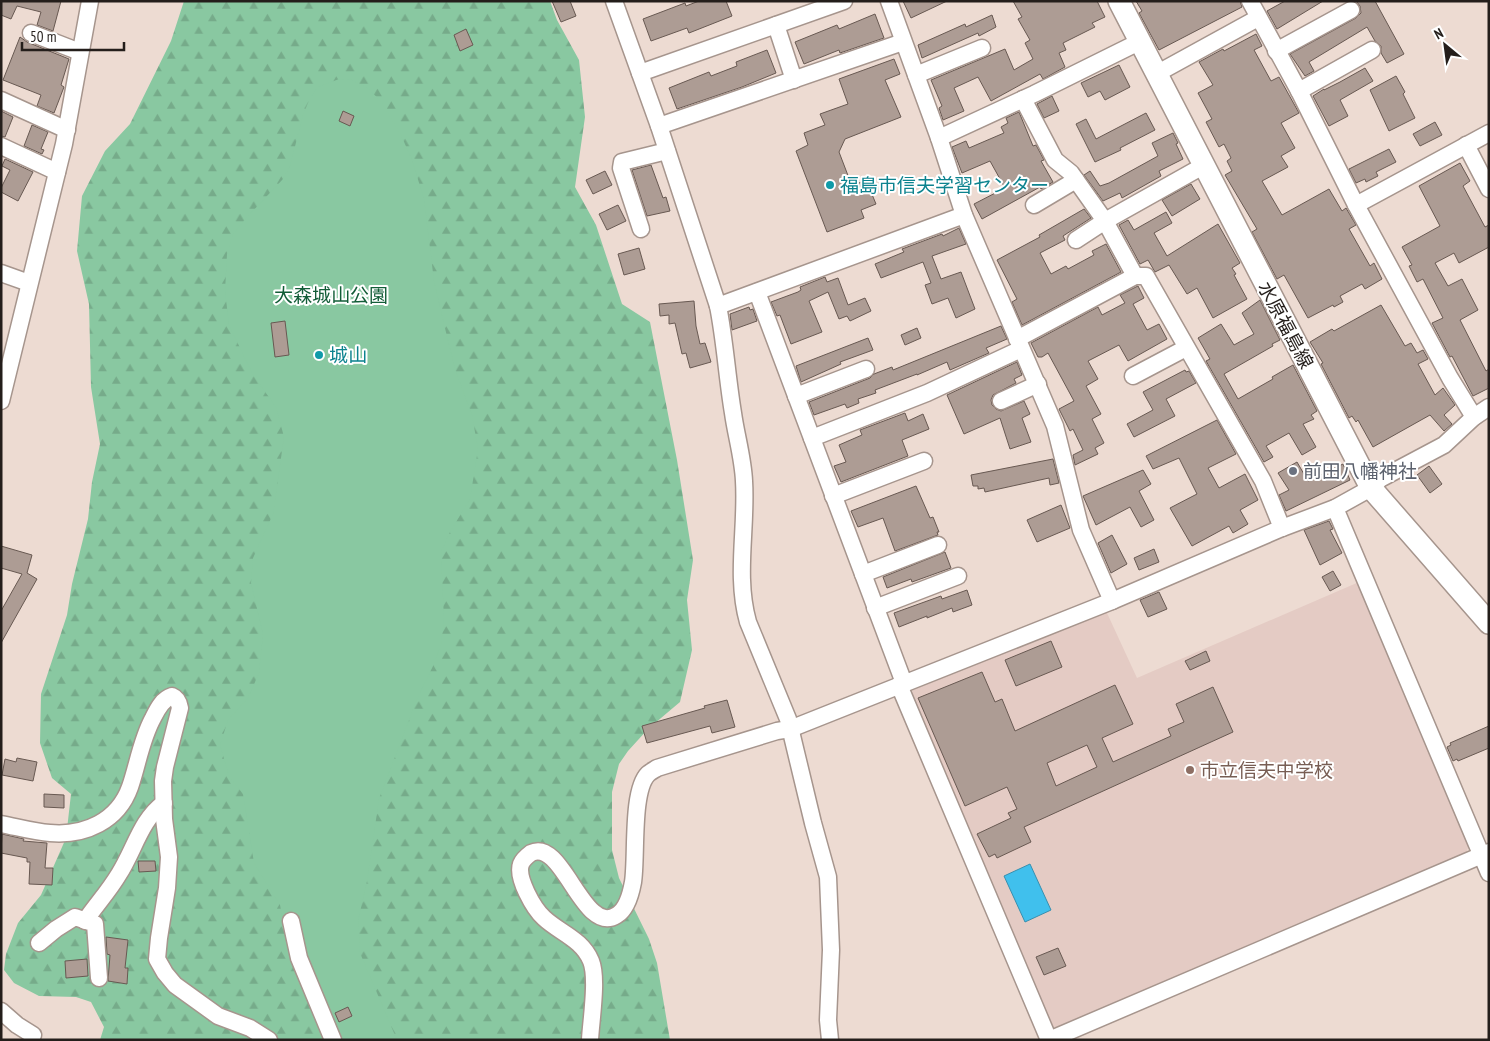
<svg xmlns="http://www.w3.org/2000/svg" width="1490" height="1041" viewBox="0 0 1490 1041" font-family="'PT Sans Narrow','Noto Sans JP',sans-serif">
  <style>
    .education { fill: #e4cbc4 }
    .forest { fill: url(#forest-firs) }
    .park { fill: #89c8a1 }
    .water { fill: #40c0ed; stroke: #388fae }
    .building { fill: #ad9c94; stroke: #685952; fill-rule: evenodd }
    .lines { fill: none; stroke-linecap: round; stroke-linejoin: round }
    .minor-casing { stroke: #a6958d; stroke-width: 19 }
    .major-casing { stroke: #a6958d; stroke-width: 24 }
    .minor { stroke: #fff; stroke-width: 16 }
    .major { stroke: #fff; stroke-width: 21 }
    .culture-dot { fill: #0f9aa8; stroke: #fff; stroke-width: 2 }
    .worship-dot { fill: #6b7280; stroke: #fff; stroke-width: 2 }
    .education-dot { fill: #8d6e63; stroke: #fff; stroke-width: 2 }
    .labels { text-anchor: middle; stroke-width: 4; stroke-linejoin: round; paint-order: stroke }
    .culture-label { font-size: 19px; fill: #0d838f; stroke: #fff; text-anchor: start }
    .park-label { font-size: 19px; fill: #135d38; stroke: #fff }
    .street-label { font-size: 19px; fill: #241e1b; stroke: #fff }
    .worship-label { font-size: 19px; fill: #5b616d; stroke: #fff; text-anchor: start }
    .education-label { font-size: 19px; fill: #785e54; stroke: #fff; text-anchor: start }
  </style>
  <defs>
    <pattern id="forest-firs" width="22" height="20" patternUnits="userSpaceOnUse" patternTransform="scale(1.25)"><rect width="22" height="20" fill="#89c8a1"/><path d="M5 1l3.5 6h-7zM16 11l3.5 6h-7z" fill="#76ab8a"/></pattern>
  </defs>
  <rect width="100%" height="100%" fill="#eddbd2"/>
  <polygon class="education" points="1359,582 1470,843 1466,853 1062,1029 1051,1026 909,698 913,690 1102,610 1107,613 1137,678"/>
  <polygon class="forest" points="184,1 550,1 557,20 579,60 585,117 575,187 596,225 622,304 650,322 677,460 693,560 687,600 692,650 680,702 648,729 628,751 619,764 612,792 612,850 619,878 649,939 657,963 670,1040 100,1040 104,1027 91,1002 76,997 39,996 14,983 4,970 6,954 18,923 41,895 66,838 71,794 52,778 40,743 41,694 67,615 72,584 88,519 92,482 100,444 91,387 89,304 77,251 82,196 105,151 130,124 171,41"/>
  <polygon class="park" points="339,79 352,80 367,88 380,100 401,135 412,160 424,199 434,281 444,324 455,369 472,415 478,449 470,499 450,532 441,552 444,620 441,644 434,664 417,699 379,799 367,881 358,921 360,953 397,1040 326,1040 290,958 280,905 254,863 243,794 229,776 220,745 228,720 248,698 259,673 263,634 251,583 253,558 273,514 284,437 276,407 253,375 229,325 225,291 227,254 233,234 249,215 283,179 290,166 303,115 310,98 318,87"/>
  <polygon class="water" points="1030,864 1051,910 1025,922 1004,876"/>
  <g class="building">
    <polygon points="1,1 61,1 53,31 37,25 41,12 17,6 11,19 1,15"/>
    <polygon points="552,1 570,1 576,16 561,22"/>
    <polygon points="699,1 726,1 732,16 689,33 687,28 651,41 643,19 685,3 686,6"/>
    <polygon points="903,1 947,1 911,18"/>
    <polygon points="1013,1 1097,1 1105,17 1092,23 1095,27 1063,43 1066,50 1059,53 1065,67 1043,79 1040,74 991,101 978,77 954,88 964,111 943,120 939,108 942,106 931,80 1005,49 1014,70 1033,59 1025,43 1030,40 1018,19 1022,17"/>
    <polygon points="1136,1 1240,1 1242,7 1159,50 1139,13 1142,11"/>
    <polygon points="1285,1 1323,1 1277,29 1267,11"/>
    <polygon points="1356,1 1375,1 1404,54 1387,63 1381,53 1381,46 1375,41 1367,27 1309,62 1314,71 1305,76 1290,54 1356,18 1361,13 1360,6"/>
    <polygon points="875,14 884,38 840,53 839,50 804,64 795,42 837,25 839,29"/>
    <polygon points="992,15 996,27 979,36 978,33 922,58 918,45 965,24 966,27"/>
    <polygon points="466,29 473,45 460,51 454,35"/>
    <polygon points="1256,34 1262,46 1254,50 1271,81 1279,77 1299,113 1281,123 1295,148 1281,156 1288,167 1262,181 1282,215 1329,189 1342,211 1346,208 1356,225 1349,229 1370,266 1374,263 1382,279 1365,289 1362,284 1340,296 1343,302 1334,307 1333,305 1308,318 1284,275 1277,279 1252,232 1257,229 1225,175 1232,171 1227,161 1231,158 1224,144 1219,147 1206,122 1212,119 1198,93 1213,85 1199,62 1223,49 1224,51"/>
    <polygon points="20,37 27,42 69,59 61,85 64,87 54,113 37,106 41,95 3,80"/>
    <polygon points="767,50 776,73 742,87 677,109 669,88 709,72 711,76 737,66 736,62"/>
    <polygon points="894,59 900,74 885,80 901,117 845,139 839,152 852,186 866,180 876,204 861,210 864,218 827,232 796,151 808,145 804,133 825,125 820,114 848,104 839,79"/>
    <polygon points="1119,65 1130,87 1105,100 1100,91 1088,97 1081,83"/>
    <polygon points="1365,68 1373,81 1340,100 1348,116 1329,126 1313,96 1324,89 1324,90 1340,82"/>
    <polygon points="1396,76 1405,92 1403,94 1415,118 1389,131 1370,90"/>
    <polygon points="1052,96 1059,111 1044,118 1037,104"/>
    <polygon points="1,111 13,117 5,137 1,136"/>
    <polygon points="343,111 354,116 350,126 339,121"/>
    <polygon points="1019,112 1033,146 1036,145 1044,160 1041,161 1053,182 1041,189 1040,187 982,219 974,204 1005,188 990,161 962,173 952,147 966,141 969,148 1004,133 1001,127 1008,123 1006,118"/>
    <polygon points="1146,113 1155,130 1120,148 1121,150 1095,162 1076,124 1086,119 1096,139"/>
    <polygon points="1435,122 1442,135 1420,146 1413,134"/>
    <polygon points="32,125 48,132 41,149 44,150 42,154 24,146"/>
    <polygon points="1173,133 1178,143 1176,144 1183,159 1159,171 1161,176 1122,198 1120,193 1103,201 1084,175 1090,171 1100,186 1109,183 1158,156 1152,143"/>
    <polygon points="1389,149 1396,162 1376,172 1378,176 1366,182 1365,179 1356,183 1349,169"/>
    <polygon points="5,159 33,172 18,201 1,192 1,188 10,170 2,166"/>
    <polygon points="1460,163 1470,181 1463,186 1485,227 1489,225 1489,247 1459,263 1454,253 1435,263 1448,286 1462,279 1478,310 1460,320 1486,371 1489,369 1489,388 1473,396 1452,356 1450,357 1432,323 1443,318 1423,279 1417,282 1409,266 1412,265 1402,247 1440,226 1419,186"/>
    <polygon points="651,165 663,198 666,197 670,211 647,216 632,170"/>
    <polygon points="605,171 612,185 593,194 586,180"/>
    <polygon points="1191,184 1200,199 1172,216 1162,200"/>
    <polygon points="618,205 626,221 607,230 599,214"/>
    <polygon points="1084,209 1091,218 1063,236 1065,240 1040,253 1051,274 1066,266 1068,269 1094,255 1092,251 1106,244 1121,272 1022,325 1012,302 1017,299 997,260 1040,237 1039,235"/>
    <polygon points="1166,212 1172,223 1154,233 1167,256 1218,224 1240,263 1232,268 1236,274 1234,275 1247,299 1213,318 1197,288 1187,294 1169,265 1155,272 1148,260 1140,264 1119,225 1128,220 1134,230"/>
    <polygon points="959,228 966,244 932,256 941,279 961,272 975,309 956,318 948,298 932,304 925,285 931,283 923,262 881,278 875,264 904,252 902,249 942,234 943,236"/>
    <polygon points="639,248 645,269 624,275 618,254"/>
    <polygon points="825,277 827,282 838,278 848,305 865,298 871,311 850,321 847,316 839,319 828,292 809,301 822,332 791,344 780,315 777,316 771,302 798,292 801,290 800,287"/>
    <polygon points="1138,286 1144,298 1133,304 1147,330 1159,324 1167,339 1128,361 1119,345 1088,361 1098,379 1086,386 1101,414 1092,419 1104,443 1095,448 1098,454 1075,465 1073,455 1083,450 1073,429 1070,431 1059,409 1074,401 1048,353 1042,357 1038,357 1031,343 1098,307 1102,315 1125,303 1120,295"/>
    <polygon points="1260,300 1280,340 1272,344 1273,346 1224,374 1238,399 1273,379 1272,377 1293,365 1317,411 1311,415 1314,419 1303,424 1316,447 1302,455 1289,433 1266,446 1273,457 1264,462 1206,361 1210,359 1198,338 1221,324 1234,345 1254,334 1242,313"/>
    <polygon points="694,301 696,326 700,344 705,343 711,362 690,368 686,353 682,354 675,323 669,324 669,315 660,316 659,304"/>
    <polygon points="1381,305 1405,346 1411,343 1417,353 1423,350 1428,359 1418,364 1435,395 1443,388 1455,405 1444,415 1452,424 1444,431 1430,415 1373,447 1358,420 1356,422 1352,416 1349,418 1321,364 1323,363 1310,342 1332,329 1334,331"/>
    <polygon points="749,307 750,310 753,309 757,321 732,330 730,314"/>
    <polygon points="285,321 289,355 275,357 271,323"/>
    <polygon points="1001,326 1007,339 986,348 989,353 950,370 947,362 917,375 917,374 875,390 876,393 858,399 859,403 847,408 845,404 814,415 809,402 870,378 874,374 892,367 893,370"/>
    <polygon points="917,328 921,338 905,345 901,335"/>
    <polygon points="868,338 873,350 840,362 841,364 801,382 796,366"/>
    <polygon points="1017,362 1022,375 1014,379 1016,383 993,395 991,400 992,405 996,409 1001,411 1024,401 1030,414 1022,418 1031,442 1010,449 1000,418 964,434 947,395"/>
    <polygon points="1185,370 1186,372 1189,371 1196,383 1166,399 1175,416 1134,437 1127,424 1153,410 1143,392"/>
    <polygon points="905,413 908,421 923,414 929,429 902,440 908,456 841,482 834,466 846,462 839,445 862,435 860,430"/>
    <polygon points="1217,420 1236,454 1208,468 1219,488 1245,474 1258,500 1240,510 1248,524 1233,533 1229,526 1192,546 1170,508 1197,494 1179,458 1153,469 1146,456"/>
    <polygon points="1053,459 1059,483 1050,485 1049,478 985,492 984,488 978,489 978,486 973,486 971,475"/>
    <polygon points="1297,462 1308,481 1343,464 1350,480 1286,511 1279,495 1289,490 1278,473"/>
    <polygon points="1429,466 1442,484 1430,493 1417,475"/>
    <polygon points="1143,470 1151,484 1139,491 1154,520 1141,527 1130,507 1096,525 1083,496"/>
    <polygon points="916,486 930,518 933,517 939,532 937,532 938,535 895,551 883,518 858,527 851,511"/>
    <polygon points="1061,505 1070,528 1037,542 1027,520"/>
    <polygon points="1329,521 1333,529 1330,530 1342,553 1320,565 1304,530"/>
    <polygon points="1112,535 1127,564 1111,573 1098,543"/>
    <polygon points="1,546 32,555 27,573 37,579 1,643 1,611 22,574 1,568"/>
    <polygon points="1154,549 1159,562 1139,570 1134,558"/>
    <polygon points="945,552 951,568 912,582 911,579 887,588 883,577"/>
    <polygon points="1333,571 1341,585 1330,591 1322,577"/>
    <polygon points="967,590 972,605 953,612 952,608 927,618 927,616 899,627 894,613 941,596 942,599"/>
    <polygon points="1159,592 1167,609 1148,617 1140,600"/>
    <polygon points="1051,641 1062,667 1016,686 1005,660"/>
    <polygon points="1206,651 1210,661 1190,670 1185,661"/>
    <path d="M982,672L995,702L1002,699L1015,731L1115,685L1133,724L1102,738L1113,762L1171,736L1168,729L1184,722L1176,704L1213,687L1233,732L1024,827L1031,842L997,858L995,854L989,857L977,834L1011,818L1008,813L1017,809L1007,787L965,806L918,698ZM1087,745L1097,767L1056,786L1047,763Z"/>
    <polygon points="727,700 735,727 712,733 710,726 647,743 642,726 705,708 704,706"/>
    <polygon points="1489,726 1489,748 1458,761 1457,759 1453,761 1447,747 1451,745 1450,743"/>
    <polygon points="17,758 37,762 33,781 2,775 5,759 16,762"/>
    <polygon points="44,794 64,795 64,808 44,807"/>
    <polygon points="2,834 24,839 23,841 47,843 45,868 53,868 52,885 29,884 30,862 27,862 27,858 1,853"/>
    <polygon points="138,861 155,861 156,871 139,872"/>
    <polygon points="106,937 128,940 125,968 128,968 127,984 108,981 110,955 107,954"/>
    <polygon points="1058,948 1066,966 1044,975 1036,957"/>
    <polygon points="87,959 88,976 66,978 65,961"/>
    <polygon points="348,1007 352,1016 339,1022 335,1013"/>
  </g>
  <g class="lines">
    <defs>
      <g id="minor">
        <path d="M614,1L659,126L718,306C725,341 727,377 733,413C736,435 743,458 744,481C747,528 735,576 748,622L788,719L813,823L828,877L831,950L828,1020L830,1040"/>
        <polyline points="889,1 939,138 964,215 1055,426 1081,530 1112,601"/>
        <polyline points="1250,1 1299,91 1356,205 1450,378 1474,417"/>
        <polyline points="776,25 794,80"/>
        <polyline points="31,33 80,52"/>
        <polyline points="1276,51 1351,10"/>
        <polyline points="640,73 844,1"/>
        <polyline points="1156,74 1258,18"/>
        <polyline points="916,75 982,48"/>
        <polyline points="1299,91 1372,50"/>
        <polyline points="1023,99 1055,160 1071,173 1105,221 1135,276"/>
        <polyline points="1,100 67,130"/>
        <polyline points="659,126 903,42"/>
        <polyline points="939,138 1034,94 1139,42"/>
        <polyline points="1466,145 1489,189"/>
        <polyline points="1,146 57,172"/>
        <polyline points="1034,205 1076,180"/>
        <polyline points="1356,205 1489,133"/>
        <polyline points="641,229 621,168 622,162 667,151"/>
        <polyline points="1076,240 1105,221 1203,166"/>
        <polyline points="1,273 29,283"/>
        <polyline points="757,292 904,683"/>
        <polyline points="718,306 964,215"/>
        <polyline points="1017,339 1135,276 1146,276 1263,481 1282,528"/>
        <polyline points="1133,376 1186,348"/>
        <polyline points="796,396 866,369"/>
        <polyline points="1,401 64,144 90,1"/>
        <polyline points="1001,401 1038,384"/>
        <polyline points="812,438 927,393 1021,349"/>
        <polyline points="833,496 924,461"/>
        <polyline points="1335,508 1489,873"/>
        <polyline points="863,574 938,545"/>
        <polyline points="875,608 958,576"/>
        <polyline points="899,685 1049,1040 1489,852"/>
        <path d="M1,824C17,827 34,832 50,833C85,836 118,821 130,787C138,764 141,740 153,718C157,710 162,699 172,696C177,698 179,702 180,708L165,767L163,781L164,819L169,857L167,888L159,938L157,959L165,973L175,985L218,1016L250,1028L269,1040"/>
        <path d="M85,921C96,905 109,891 119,874C134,851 141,819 164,803"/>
        <polyline points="291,921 299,958 333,1040"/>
        <polyline points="39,943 56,929 75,917 95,924 99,978"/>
        <polyline points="1,1011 17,1025 33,1035"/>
        <path d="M590,1040C591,1020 598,978 591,961C582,939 560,933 544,918C534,909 516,878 521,864C523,859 527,856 531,853C563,837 583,937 617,915C627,909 631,893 633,882C637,857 631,791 648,774C650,772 654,770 657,768L777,731L790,729L1112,601L1282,528L1335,508L1371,488L1380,479L1444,445L1474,417L1489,407"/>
      </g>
      <polyline id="major" points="1119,1 1371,488 1489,623"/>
    </defs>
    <use href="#minor" class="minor-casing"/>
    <use href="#major" class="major-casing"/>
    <use href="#minor" class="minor"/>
    <use href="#major" class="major"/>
  </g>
  <g class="culture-dot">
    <circle cx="830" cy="185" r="5"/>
    <circle cx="319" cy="355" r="5"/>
  </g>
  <circle class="worship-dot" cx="1293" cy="471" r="5"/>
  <circle class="education-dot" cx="1190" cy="770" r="5"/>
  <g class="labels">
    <g class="culture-label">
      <text x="840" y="192">福島市信夫学習センター</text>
      <text x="329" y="362">城山</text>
    </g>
    <g class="park-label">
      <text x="331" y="302">大森城山公園</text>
    </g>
    <g class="street-label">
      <text transform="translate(1286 325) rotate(62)" y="7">水原福島線</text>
    </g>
    <g class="worship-label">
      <text x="1303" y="478">前田八幡神社</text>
    </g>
    <g class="education-label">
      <text x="1200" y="777">市立信夫中学校</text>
    </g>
  </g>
  <rect width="1490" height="1041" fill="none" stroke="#241e1b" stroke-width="5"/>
  <g transform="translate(1445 45) rotate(331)" stroke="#ffffff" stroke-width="4" paint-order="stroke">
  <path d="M0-4L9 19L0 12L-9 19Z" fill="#241e1b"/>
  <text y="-8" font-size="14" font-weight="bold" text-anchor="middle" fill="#241e1b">N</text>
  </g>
  <path d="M22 42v8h102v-8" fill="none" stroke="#241e1b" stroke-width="2.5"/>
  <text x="30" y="42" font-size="15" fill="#241e1b" stroke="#ffffff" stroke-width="4" paint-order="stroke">50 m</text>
</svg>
